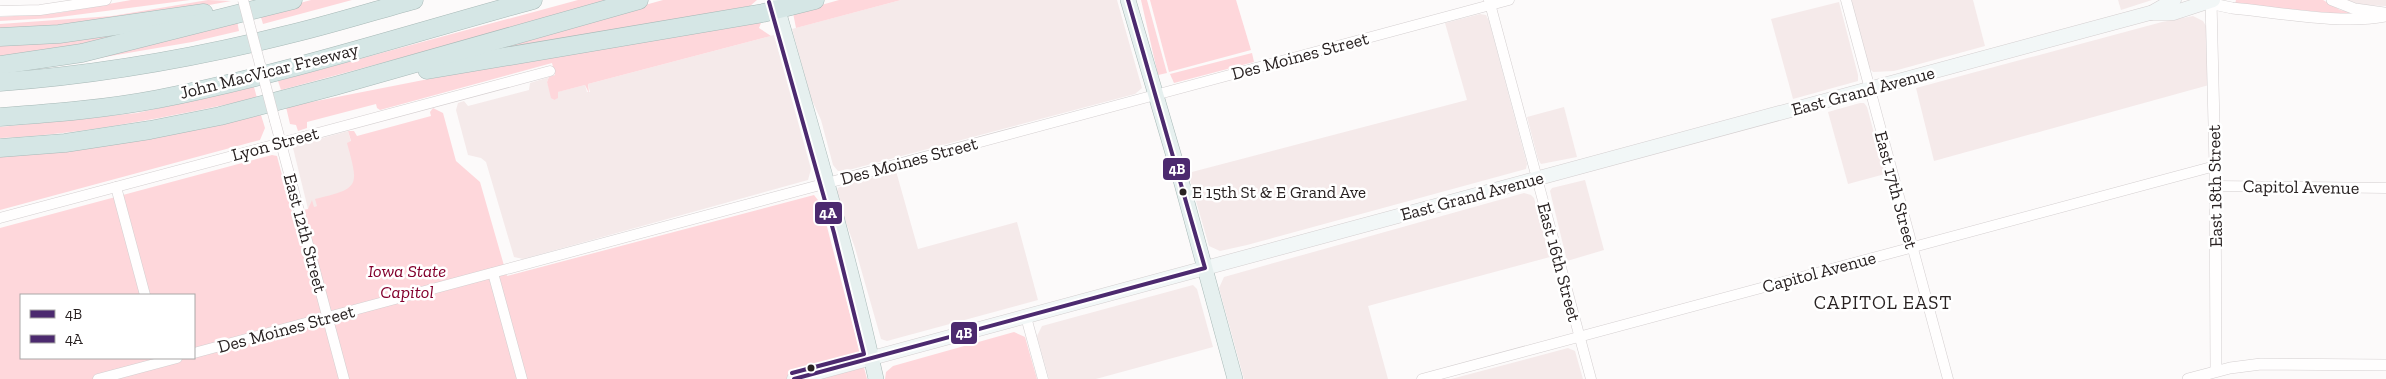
<svg xmlns="http://www.w3.org/2000/svg" width="2386" height="379" viewBox="0 0 2386 379" font-family="'Zilla Slab',serif">
  <style>
    .built { fill: #f5eaea }
    .green { fill: #fed7db; fill-rule: evenodd }
    .lines { fill: none; stroke-linecap: round; stroke-linejoin: round }
    .minor-casing { stroke: #d4cfd0; stroke-width: 11 }
    .tertiary-casing { stroke: #d4cfd0; stroke-width: 12 }
    .secondary-casing { stroke: #d4cfd0; stroke-width: 15 }
    .primary-casing { stroke: #a8b9b7; stroke-width: 16 }
    .motorway-casing { stroke: #a8b9b7; stroke-width: 19 }
    .minor { stroke: #fffefe; stroke-width: 10 }
    .tertiary { stroke: #fffefe; stroke-width: 11 }
    .secondary { stroke: #f2f7f7; stroke-width: 14 }
    .primary { stroke: #e6f0ef; stroke-width: 15 }
    .motorway { stroke: #d5e6e5; stroke-width: 18 }
    .minor-bridge-casing { stroke: #d4cfd0; stroke-width: 11; stroke-linecap: butt }
    .minor-bridge { stroke: #fffefe; stroke-width: 10 }
    .bus-1-casing { stroke: #fff; stroke-width: 8 }
    .bus-2-casing { stroke: #fff; stroke-width: 8 }
    .bus-1 { stroke: #4c2a6f; stroke-width: 4 }
    .bus-2 { stroke: #4c2a6f; stroke-width: 4 }
    .bus-dot { fill: #292222; stroke: #fff; stroke-width: 2 }
    .labels { text-anchor: middle; stroke-width: 5; stroke-linejoin: round; paint-order: stroke }
    .bus-label { font-size: 17px; fill: #292222; stroke: #fff; text-anchor: start }
    .street-label { font-size: 18px; fill: #292222; stroke: #fff }
    .park-label { font-size: 18px; font-style: italic; fill: #83002d; stroke: #fff }
    .neighbourhood-label { font-size: 19px; letter-spacing: 1px; fill: #292222; stroke: #fff }
    .line-badge { stroke: #fff; stroke-width: 2 }
    .badge-label { font-size: 14px; text-anchor: middle; font-weight: bold; fill: #fff }
  </style>
  <rect width="100%" height="100%" fill="#fcfafa"/>
  <g class="built">
    <polygon points="901,0 1117,0 1142,88 1135,94 845,171 838,171 833,165 821,120 811,98 792,29"/>
    <polygon points="1851,0 1973,0 1985,46 1894,71 1873,72 1869,68"/>
    <polygon points="2118,0 2152,0 2121,10"/>
    <polygon points="2346,0 2386,0 2386,6 2362,5"/>
    <polygon points="1839,2 1858,75 1858,81 1793,99 1771,19"/>
    <polygon points="1480,14 1486,15 1489,21 1527,164 1526,169 1247,245 1220,251 1209,246 1188,173 1467,100 1445,23"/>
    <polygon points="2193,16 2203,21 2206,26 2209,85 1934,161 1916,88 2162,22"/>
    <polygon points="774,35 811,169 808,180 523,259 514,257 486,162 481,158 468,155 456,110 458,103 464,101 468,106 529,90 530,83 549,77 547,82 553,100 558,97 557,92 585,85 587,92 590,92 588,84"/>
    <polygon points="1860,103 1864,103 1867,107 1885,174 1848,184 1828,112"/>
    <polygon points="1564,107 1577,157 1541,164 1538,159 1527,117"/>
    <polygon points="348,131 365,193 308,209 293,148 297,145"/>
    <polygon points="896,171 918,249 1017,222 1038,300 887,341 881,339 855,248 836,194 838,188 844,185"/>
    <polygon points="1585,180 1604,250 1567,261 1550,191 1552,188"/>
    <polygon points="1524,193 1531,195 1534,198 1550,257 1368,306 1388,379 1244,379 1219,288 1224,277"/>
    <polygon points="1193,285 1197,289 1213,347 1096,379 1049,379 1037,336 1042,326"/>
    <polygon points="1568,348 1575,351 1583,379 1451,379"/>
  </g>
  <g class="green">
    <polygon points="131,0 190,0 52,18 0,21 0,17 58,13"/>
    <path d="M208,0L231,1C155,16 78,24 0,30V24L112,16Z"/>
    <polygon points="311,0 352,0 263,24 260,14"/>
    <polygon points="578,0 616,0 281,90 278,81"/>
    <polygon points="663,0 757,0 750,6 473,56 537,35"/>
    <polygon points="839,0 901,0 796,28 793,13"/>
    <polygon points="1141,0 1147,0 1167,73 1158,75"/>
    <polygon points="1150,0 1236,0 1251,50 1169,72"/>
    <polygon points="2236,0 2323,0 2340,10 2355,13 2340,14 2235,4"/>
    <polygon points="237,21 239,31 192,42 70,63"/>
    <polygon points="758,22 761,23 759,28 771,36 588,84 589,93 585,85 558,92 558,98 554,100 551,98 547,82 549,77 555,75 552,63 380,110 377,108 376,104 307,122 307,128 298,131 296,125 290,124 286,107 606,44"/>
    <polygon points="152,29 116,38 0,59 0,44"/>
    <polygon points="1252,53 1254,62 1174,83 1170,74"/>
    <path d="M254,87L257,98C172,116 87,134 0,138V127L137,113Z"/>
    <path d="M433,108L443,113L456,161L480,182L507,276L814,195L821,204L867,379H0V228L272,155L277,156L278,160L292,212L308,209L312,200L314,207L317,206L315,199C360,188 359,187 347,143L351,141L348,131H354L357,136L431,116L430,112ZM21,295H194V358H21Z"/>
    <polygon points="261,115 265,128 260,140 0,210 0,155 175,132"/>
    <polygon points="1014,332 1025,337 1037,379 885,379 886,372 893,366"/>
  </g>
  <g class="lines">
    <defs>
      <g id="minor">
        <polyline points="1489,0 1591,379"/>
        <polyline points="1846,0 1948,379"/>
        <polyline points="0,11 40,10 106,0"/>
        <polyline points="275,121 344,379"/>
        <polyline points="2216,186 2386,188"/>
        <polyline points="116,187 145,295"/>
        <polyline points="0,218 550,71"/>
        <polyline points="493,273 522,379"/>
        <polyline points="1026,317 1043,379"/>
        <polyline points="194,353 1509,0"/>
        <polyline points="98,379 177,358"/>
        <polyline points="1422,379 2215,166"/>
      </g>
      <g id="tertiary">
        <path d="M2211,0L2218,5L2232,8C2277,12 2343,25 2386,16"/>
        <polyline points="2332,0 2355,9 2384,13"/>
        <polyline points="2211,1 2215,166 2216,371"/>
        <polyline points="2188,379 2230,368 2261,364 2386,365"/>
      </g>
      <g id="secondary">
        <polyline points="2151,13 2174,0"/>
        <polyline points="794,379 2150,13 2173,13 2213,0"/>
      </g>
      <g id="primary">
        <path d="M775,0C811,126 848,251 876,379"/>
        <polyline points="1128,0 1182,184 1235,379"/>
      </g>
      <g id="motorway">
        <polyline points="0,37 59,34 204,13"/>
        <polyline points="0,65 82,53 293,0"/>
        <polyline points="427,70 763,13 815,0"/>
        <path d="M0,82C95,75 189,59 282,36C326,26 370,12 414,0"/>
        <path d="M0,117C53,113 106,109 158,99C285,74 409,34 533,0"/>
        <polyline points="0,148 65,143 150,130 220,116 335,86 639,0"/>
      </g>
    </defs>
    <use href="#minor" class="minor-casing"/>
    <use href="#tertiary" class="tertiary-casing"/>
    <use href="#secondary" class="secondary-casing"/>
    <use href="#primary" class="primary-casing"/>
    <use href="#motorway" class="motorway-casing"/>
    <use href="#minor" class="minor"/>
    <use href="#tertiary" class="tertiary"/>
    <use href="#secondary" class="secondary"/>
    <use href="#primary" class="primary"/>
    <use href="#motorway" class="motorway"/>
    <defs>
      <polyline id="minor-bridge" points="243,0 275,121"/>
    </defs>
    <use href="#minor-bridge" class="minor-bridge-casing"/>
    <use href="#minor-bridge" class="minor-bridge"/>
    <defs>
      <polyline id="bus-1" points="794,379 1205,268 1128,0"/>
      <polyline id="bus-2" points="769,2 834,233 864,354 792,373"/>
    </defs>
    <use href="#bus-1" class="bus-1-casing"/>
    <use href="#bus-2" class="bus-2-casing"/>
    <use href="#bus-1" class="bus-1"/>
    <use href="#bus-2" class="bus-2"/>
  </g>
  <g class="bus-dot">
    <circle cx="1183" cy="192" r="4.5"/>
    <circle cx="811" cy="368" r="4.5"/>
  </g>
  <g class="labels">
    <g class="bus-label">
      <text x="1192" y="198">E 15th St &amp; E Grand Ave</text>
    </g>
    <g class="street-label">
      <text transform="translate(1300 56) rotate(-15)" y="6">Des Moines Street</text>
      <text transform="translate(269 71) rotate(-14)" y="6">John MacVicar Freeway</text>
      <text transform="translate(1863 91) rotate(-15)" y="6">East Grand Avenue</text>
      <text transform="translate(275 144) rotate(-15)" y="6">Lyon Street</text>
      <text transform="translate(909 161) rotate(-15)" y="6">Des Moines Street</text>
      <text transform="translate(2215 186) rotate(-91)" y="6">East 18th Street</text>
      <text transform="translate(2301 187) rotate(1)" y="6">Capitol Avenue</text>
      <text transform="translate(1896 190) rotate(75)" y="6">East 17th Street</text>
      <text transform="translate(1472 196) rotate(-15)" y="6">East Grand Avenue</text>
      <text transform="translate(305 233) rotate(75)" y="6">East 12th Street</text>
      <text transform="translate(1559 262) rotate(75)" y="6">East 16th Street</text>
      <text transform="translate(1819 272) rotate(-15)" y="6">Capitol Avenue</text>
      <text transform="translate(286 329) rotate(-15)" y="6">Des Moines Street</text>
    </g>
    <g class="park-label">
      <text x="407" y="277">Iowa State<tspan x="407" dy="21">Capitol</tspan></text>
    </g>
    <g class="neighbourhood-label">
      <text x="1883" y="309">CAPITOL EAST</text>
    </g>
  </g>
  <g class="line-badge">
    <rect x="1162" y="157" width="29" height="24" rx="5" fill="#4c2a6f"/>
    <rect x="814" y="201" width="29" height="24" rx="5" fill="#4c2a6f"/>
    <rect x="950" y="321" width="28" height="24" rx="5" fill="#4c2a6f"/>
  </g>
  <g class="badge-label">
    <text x="1177" y="174">4B</text>
    <text x="828" y="218">4A</text>
    <text x="964" y="338">4B</text>
  </g>
  <rect x="20" y="294" width="175" height="65" fill="#ffffff" stroke="#a9a7a7"/>
  <rect x="30" y="310" width="25" height="8" fill="#4c2a6f" stroke="#a9a7a7"/>
  <text x="65" y="319" font-size="15" fill="#292222">4B</text>
  <rect x="30" y="335" width="25" height="8" fill="#4c2a6f" stroke="#a9a7a7"/>
  <text x="65" y="344" font-size="15" fill="#292222">4A</text>
</svg>
